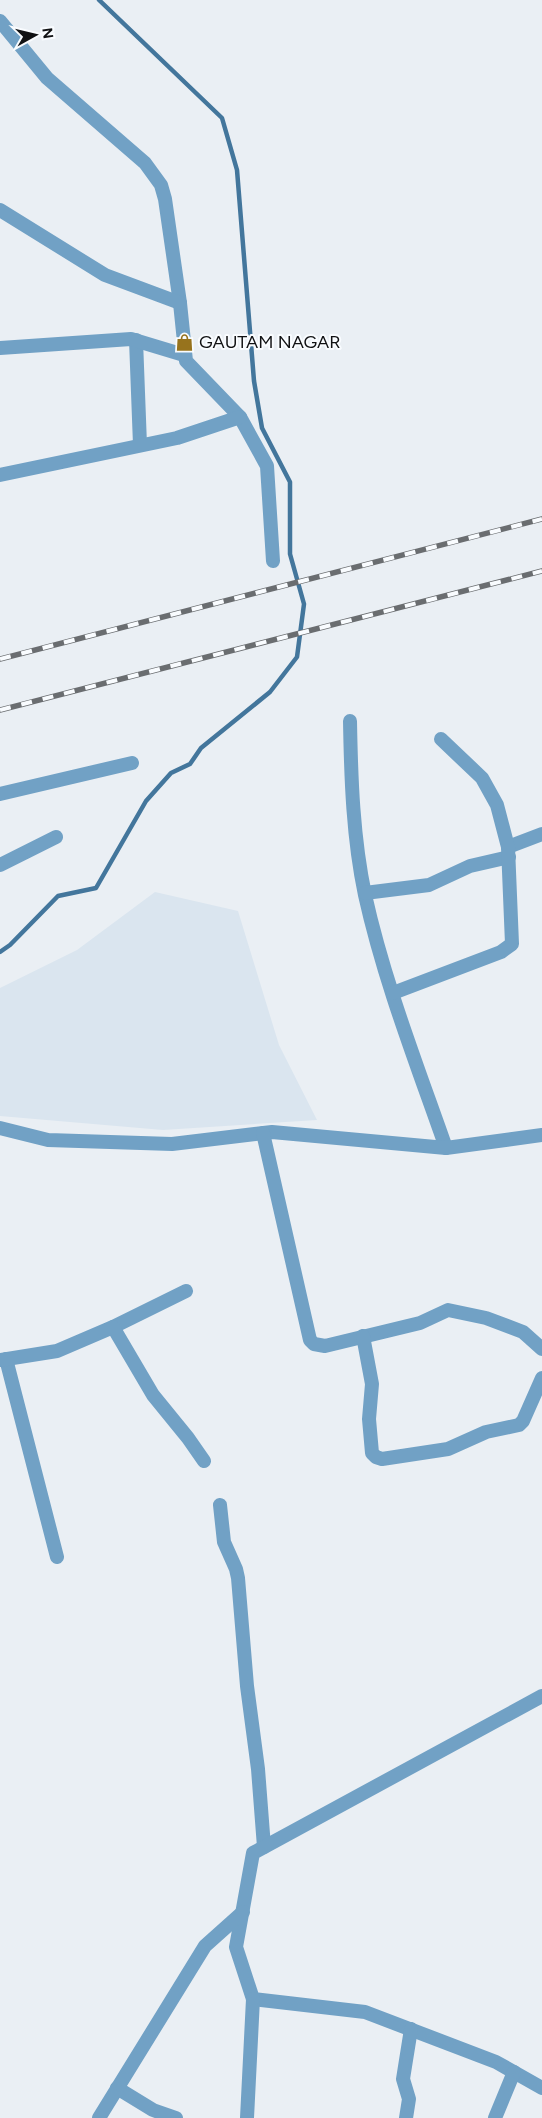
<svg xmlns="http://www.w3.org/2000/svg" width="542" height="2118" viewBox="0 0 542 2118" font-family="Figtree,sans-serif">
  <style>
    .built { fill: #dae5ef }
    .lines { fill: none; stroke-linecap: round; stroke-linejoin: round }
    .stream { stroke: #43769c; stroke-width: 4.5 }
    .minor { stroke: #71a1c5; stroke-width: 14 }
    .rail-casing { stroke: #6a6d70; stroke-width: 5.5 }
    .rail { stroke: #f9fcff; stroke-width: 4; stroke-dasharray: 11; stroke-linecap: butt }
    .labels { text-anchor: middle; stroke-width: 4; stroke-linejoin: round; paint-order: stroke }
    .poi-label { font-size: 18px; fill: #101113; stroke: #f9fcff; text-anchor: start }
  </style>
  <rect width="100%" height="100%" fill="#eaeff4"/>
  <polygon class="built" points="155,892 238,911 279,1045 317,1120 163,1130 0,1116 0,988 77,950"/>
  <g class="lines">
    <polyline class="stream" points="0,952 10,945 58,896 96,888 146,801 171,773 190,764 201,748 270,692 297,657 304,604 290,554 290,482 262,428 254,381 237,170 222,118 99,0"/>
    <g class="minor">
      <polyline points="0,21 47,78 145,163 161,185 165,199 180,303 186,361 240,417 267,466 273,561"/>
      <polyline points="0,210 105,275 180,303"/>
      <polyline points="136,340 140,445"/>
      <polyline points="0,348 131,339 184,355"/>
      <polyline points="0,475 177,438 240,417"/>
      <path d="M350,721C351,779 353,838 365,895C384,981 417,1065 446,1148"/>
      <polyline points="0,794 132,763"/>
      <polyline points="508,847 542,834"/>
      <polyline points="0,865 56,837"/>
      <polyline points="365,893 429,885 470,866 509,857"/>
      <polyline points="393,993 501,952 512,944 508,847 497,805 482,778 441,739"/>
      <polyline points="0,1128 48,1140 172,1144 272,1132 446,1148 542,1135"/>
      <polyline points="263,1133 310,1340 314,1344 325,1346 420,1323 448,1310 486,1318 523,1332 542,1349"/>
      <polyline points="113,1327 186,1291"/>
      <polyline points="363,1336 372,1384 369,1419 372,1453 376,1457 382,1459 448,1449 486,1432 519,1425 523,1421 542,1378"/>
      <polyline points="6,1359 57,1557"/>
      <polyline points="0,1360 57,1351 113,1327 153,1395 188,1438 204,1461"/>
      <polyline points="220,1505 224,1542 236,1569 238,1578 247,1686 258,1769 264,1847"/>
      <polyline points="542,1696 253,1853 236,1947 253,1999 365,2012 496,2062 542,2088"/>
      <polyline points="117,2088 153,2110 176,2118"/>
      <polyline points="99,2118 205,1946 243,1912"/>
      <polyline points="247,2118 253,1999"/>
      <polyline points="406,2118 409,2099 403,2079 411,2029"/>
      <polyline points="495,2118 514,2072"/>
    </g>
    <defs>
      <g id="rail">
        <polyline points="0,659 542,519"/>
        <polyline points="0,710 542,571"/>
      </g>
    </defs>
    <use href="#rail" class="rail-casing"/>
    <use href="#rail" class="rail"/>
  </g>
  <defs>
    <symbol id="shop-bare" viewBox="-9 -9 18 18"><path d="M-5-2.5h2.3a2.7 3.5 0 0 1 5.4 0H5L5.5 6h-11ZM-1.5-2.5h3a1.5 2.3 0 0 0-3 0Z" fill="#97731d" stroke="#f9fcff" stroke-width="2.5" paint-order="stroke"/></symbol>
  </defs>
  <g fill-rule="evenodd">
    <use href="#shop-bare" x="172" y="330" width="25" height="25"/>
  </g>
  <g class="labels">
    <g class="poi-label">
      <text x="199" y="348">GAUTAM NAGAR</text>
    </g>
  </g>
  <g transform="translate(35 35) rotate(82)" stroke="#f9fcff" stroke-width="4" paint-order="stroke">
  <path d="M0-4L9 19L0 12L-9 19Z" fill="#101113"/>
  <text y="-8" font-size="14" font-weight="bold" text-anchor="middle" fill="#101113">N</text>
  </g>
</svg>
